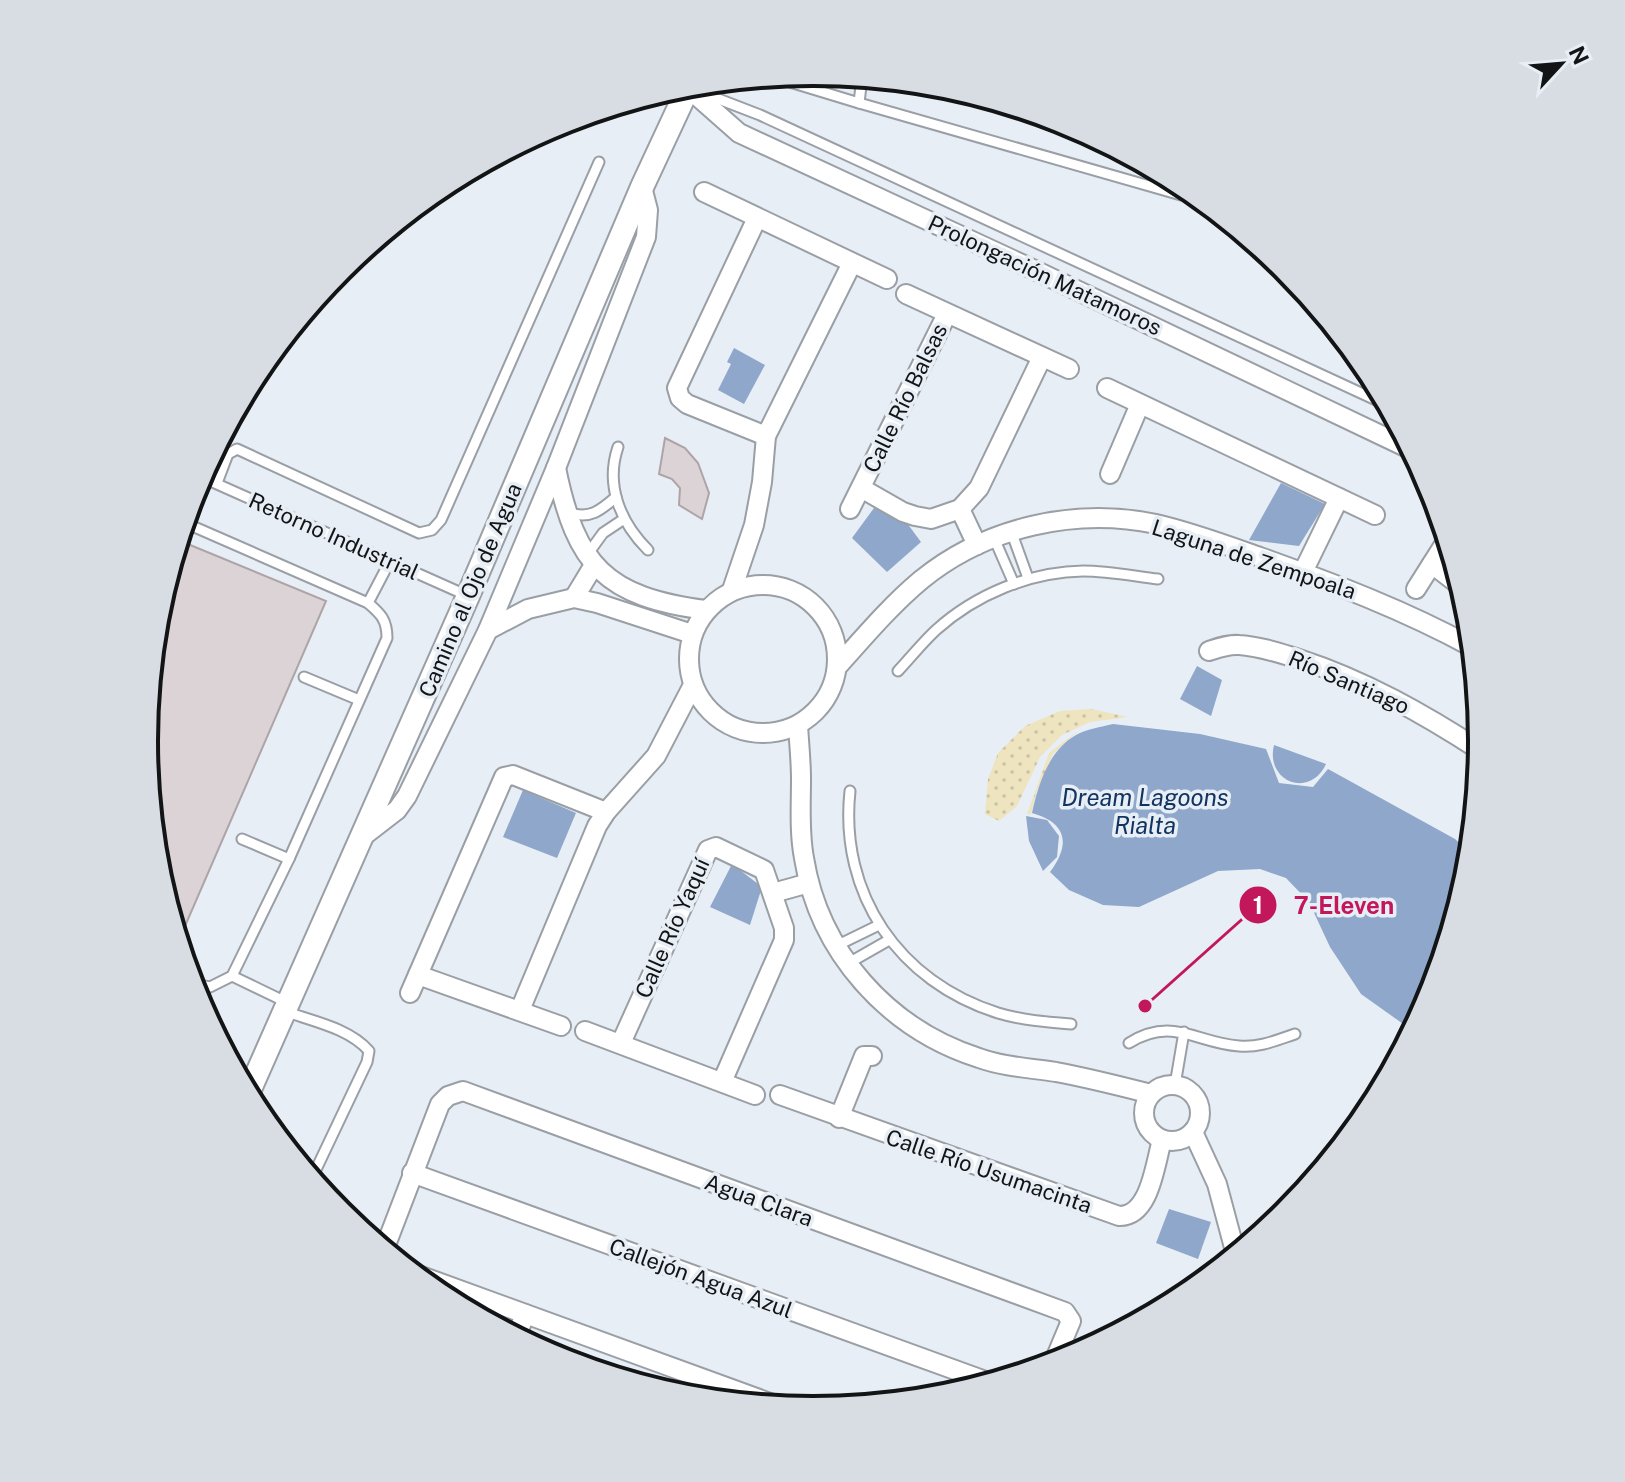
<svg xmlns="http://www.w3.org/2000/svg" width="1625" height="1482" font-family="'Public Sans',sans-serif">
<defs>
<pattern id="sand-dots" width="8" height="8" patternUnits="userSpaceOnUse" patternTransform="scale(2)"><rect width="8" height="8" fill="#eee4bf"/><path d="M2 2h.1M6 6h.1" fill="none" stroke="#cbc3a3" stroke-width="1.8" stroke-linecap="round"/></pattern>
<pattern id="park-dots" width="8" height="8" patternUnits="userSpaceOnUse" patternTransform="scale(2)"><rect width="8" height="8" fill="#cadac3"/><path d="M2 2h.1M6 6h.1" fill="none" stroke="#acbaa7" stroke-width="1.8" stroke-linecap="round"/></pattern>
</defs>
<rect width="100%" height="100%" fill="#e8eef5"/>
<g fill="url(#sand-dots)">
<polygon points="1091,709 1128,717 1090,722 1062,735 1040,757 1017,806 999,821 985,814 988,779 998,753 1025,726 1060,711"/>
<polygon points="1079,730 1053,754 1036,793 1031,814 1027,814 1049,753"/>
</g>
<polygon fill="url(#park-dots)" points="437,1294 502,1318 508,1324 508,1333"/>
<g fill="#8ea7ca">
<polygon points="734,348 765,365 744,404 718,390 731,364 727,362"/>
<polygon points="1281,483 1325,504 1299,546 1249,540"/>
<polygon points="874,508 901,515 921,542 887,572 852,538"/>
<polygon points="1197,666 1222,680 1211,716 1180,699"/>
<path d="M1113,724L1200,734L1266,749L1279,783L1313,787L1328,769L1455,839L1470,853L1469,872L1430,997L1413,1031L1361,994L1330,947L1309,902L1286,878L1260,869L1218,871L1139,907L1103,905L1069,890L1050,872C1071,844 1067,823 1032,813C1038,785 1049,750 1076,735C1086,729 1101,727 1113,724Z"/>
<path d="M1274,745L1326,764C1310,799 1265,782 1274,745Z"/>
<polygon points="523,790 576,813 557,858 503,837"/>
<polygon points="1026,816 1047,820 1059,836 1057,857 1043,871 1029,841"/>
<polygon points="732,864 762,887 750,925 710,907"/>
<polygon points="1169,1209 1211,1222 1198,1259 1156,1243"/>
</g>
<g fill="#dcd3d6" stroke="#ada4a8" stroke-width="2">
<polygon points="665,438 685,448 698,463 709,493 702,519 679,505 680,488 672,479 659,474"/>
<polygon points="178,540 326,601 179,940 156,871 144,741 156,610"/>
</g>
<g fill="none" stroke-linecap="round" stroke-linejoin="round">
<g stroke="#9a9fa6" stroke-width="13">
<g id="service">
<polyline points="770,76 859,103 862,77"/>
<polyline points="703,93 760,115 1389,406"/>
<polyline points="859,103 1181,195"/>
<path d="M618,447C605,485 620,522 648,550"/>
<polyline points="199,476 468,596"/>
<polyline points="217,483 228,454 237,449 419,533 432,530 441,520 599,162"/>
<path d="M570,513C590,519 600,511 616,497"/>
<path d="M183,522L368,603C381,614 387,620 387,638L289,859L232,976L210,987L190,983"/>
<polyline points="1011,531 1028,578"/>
<polyline points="994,538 1014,584"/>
<polyline points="587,555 603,533 624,519"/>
<polyline points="368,603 390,561"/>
<path d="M898,671C911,657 923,642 936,630C976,594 1030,572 1083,571C1108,571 1133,576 1158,579"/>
<polyline points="304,677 359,700"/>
<path d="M850,791C839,894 899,982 998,1013C1021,1020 1046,1022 1071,1024"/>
<polyline points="242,839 289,859"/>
<polyline points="836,946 879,925"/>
<polyline points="847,964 889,940"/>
<polyline points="232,976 286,1002"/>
<path d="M284,1011C312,1021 349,1028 369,1051L367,1062L311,1180"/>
<path d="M1129,1043C1173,1016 1196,1043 1239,1046C1259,1048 1277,1040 1295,1034"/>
<polyline points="1175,1085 1184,1032"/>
</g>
</g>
<g stroke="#9a9fa6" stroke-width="22">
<g id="minor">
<polyline points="688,88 739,133 1026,266 1412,450"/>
<polyline points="704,192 887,279"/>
<polyline points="757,218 677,388 680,398 687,404 766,436"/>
<polyline points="906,294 1069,369"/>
<polyline points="1107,388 1375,515"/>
<path d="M556,468C576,566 606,597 706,610"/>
<polyline points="1110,474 1140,404"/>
<polyline points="861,488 903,512 915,516 931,519 960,509 979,488 1042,357"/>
<polyline points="850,509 947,314"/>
<polyline points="960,509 977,545"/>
<polyline points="1432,564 1462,587"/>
<polyline points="1303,572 1339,498"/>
<circle cx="763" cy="659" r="74"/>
<polyline points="1416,589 1447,540"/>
<polyline points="732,590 754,525 762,482 766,436 852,263"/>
<polyline points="574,598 594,565"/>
<polyline points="488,630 528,609 574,598 597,603 692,634"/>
<path d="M1209,651C1218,648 1228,644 1239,645C1259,646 1279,653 1299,659C1364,680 1424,714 1481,751"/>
<path d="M837,667C864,637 890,606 921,580C986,527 1075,507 1156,524C1191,532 1226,545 1260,557C1333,583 1404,610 1472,647"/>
<path d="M798,725C799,743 801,761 801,779C801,805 799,832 804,858C819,952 888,1029 979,1058C1004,1067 1030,1068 1056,1072C1088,1078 1120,1086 1151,1094"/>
<polyline points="362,837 397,810 407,796 488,630 556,468 646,237 648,210 642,187"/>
<polyline points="773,893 809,883"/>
<polyline points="418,975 561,1026"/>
<polyline points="410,993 504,777 513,775 606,812"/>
<polyline points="520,1010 597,826 606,812 656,756 693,685"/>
<polyline points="585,1031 755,1095"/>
<polyline points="621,1043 708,850 716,847 764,870 784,928 784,940 722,1082"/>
<circle cx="1172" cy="1113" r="28"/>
<path d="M780,1095L1119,1216C1150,1217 1155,1164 1162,1140"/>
<polyline points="839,1118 864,1056 872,1056"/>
<polyline points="1193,1132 1217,1184 1236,1255"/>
<polyline points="412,1173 991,1383"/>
<polyline points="384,1250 440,1104 448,1096 463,1091 1065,1312 1071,1321 1053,1364"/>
<polyline points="410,1272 781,1407"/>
<polyline points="516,1338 525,1314"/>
</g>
</g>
<g stroke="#9a9fa6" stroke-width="26">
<polyline id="tertiary" points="247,1096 468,596 642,187 690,84"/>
</g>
<use href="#service" stroke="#fff" stroke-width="9"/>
<use href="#minor" stroke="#fff" stroke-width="18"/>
<use href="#tertiary" stroke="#fff" stroke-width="22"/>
</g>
<g text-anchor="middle" stroke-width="7" stroke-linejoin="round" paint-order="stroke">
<g font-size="22" fill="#121416" stroke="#e8eef5">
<text transform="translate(1045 275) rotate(25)" y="8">Prolongación Matamoros</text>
<text transform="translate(905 398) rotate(-64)" y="8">Calle Río Balsas</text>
<text transform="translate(334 536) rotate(24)" y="8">Retorno Industrial</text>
<text transform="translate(1254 559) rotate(18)" y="8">Laguna de Zempoala</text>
<text transform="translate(470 590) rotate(-67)" y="8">Camino al Ojo de Agua</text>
<text transform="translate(1349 682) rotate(23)" y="8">Río Santiago</text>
<text transform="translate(672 928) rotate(-66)" y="8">Calle Río Yaquí</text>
<text transform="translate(989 1171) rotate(19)" y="8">Calle Río Usumacinta</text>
<text transform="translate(759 1200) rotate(20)" y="8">Agua Clara</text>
<text transform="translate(701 1278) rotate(20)" y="8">Callejón Agua Azul</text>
</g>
<g font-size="24" font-style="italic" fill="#113460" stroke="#e8eef5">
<text x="1145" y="806">Dream Lagoons<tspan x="1145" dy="28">Rialta</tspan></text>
</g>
</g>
<path d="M0 0H1625V1482H0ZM158 741a655 655 0 1 1 1310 0a655 655 0 1 1-1310 0Z" fill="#d7dde3" fill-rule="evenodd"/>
<path fill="none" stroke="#121416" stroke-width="4" d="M158 741a655 655 0 1 1 1310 0a655 655 0 1 1-1310 0Z"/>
<path fill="none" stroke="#c2185b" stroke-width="3" d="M1145 1006L1258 905"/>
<g fill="#c2185b" stroke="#e8eef5" stroke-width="3">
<circle cx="1145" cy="1006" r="8"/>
<circle cx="1258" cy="905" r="20"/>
</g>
<g font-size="24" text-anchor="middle" font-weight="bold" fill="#fff">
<text x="1258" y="914">1</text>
</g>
<g font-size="24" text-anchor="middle" font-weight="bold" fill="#c2185b" stroke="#e8eef5" stroke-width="7" stroke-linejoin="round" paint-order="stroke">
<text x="1344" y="914">7-Eleven</text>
</g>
<g transform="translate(1561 64) rotate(64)" stroke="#e8eef5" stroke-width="6" paint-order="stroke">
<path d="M0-6L14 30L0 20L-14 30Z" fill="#121416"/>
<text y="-12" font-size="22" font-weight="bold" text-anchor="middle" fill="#121416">N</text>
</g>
</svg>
